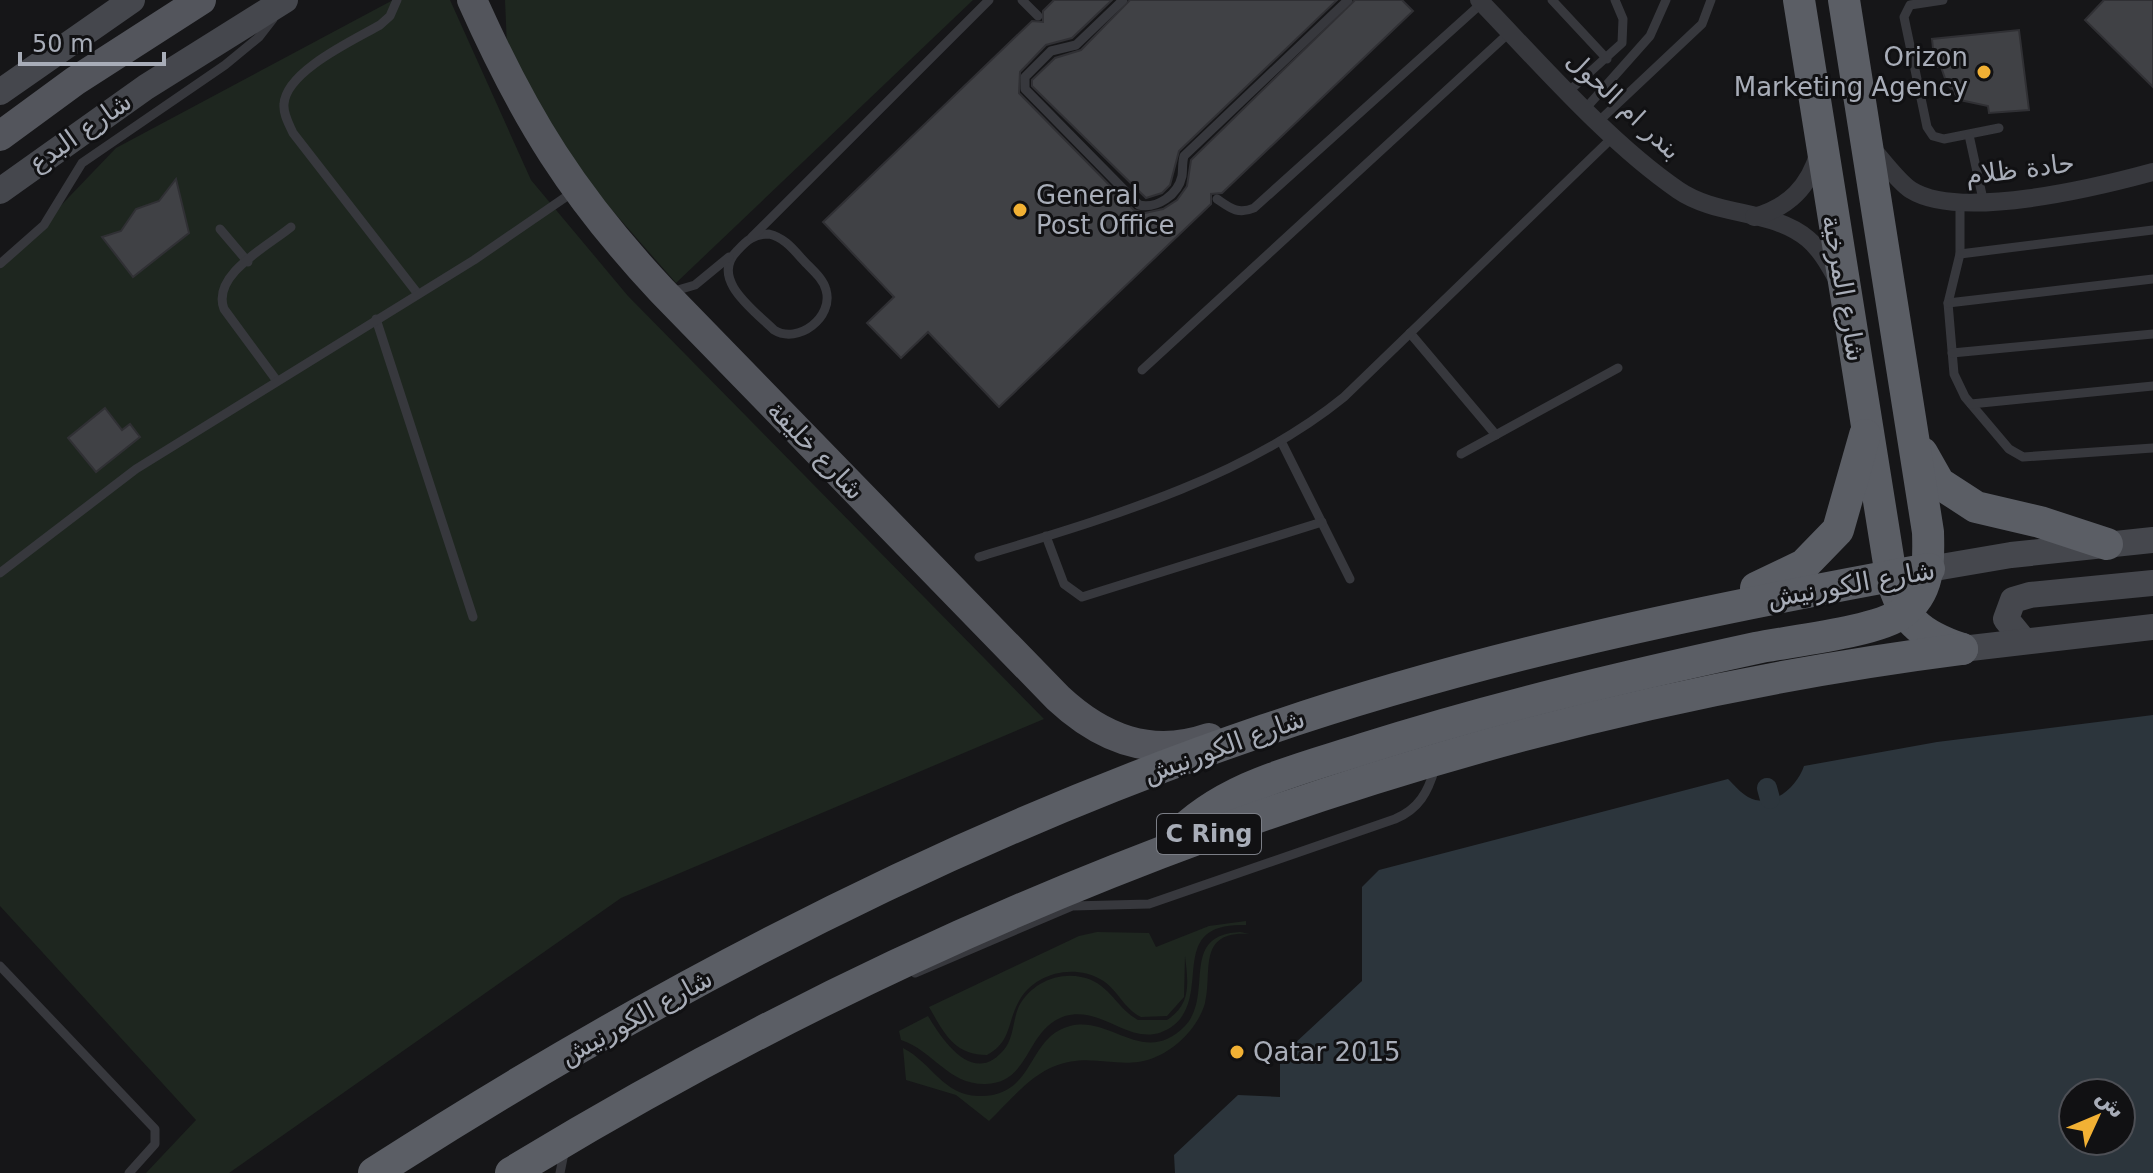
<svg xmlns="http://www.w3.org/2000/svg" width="2153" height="1173" font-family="'DejaVu Sans',Cairo,sans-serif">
<rect width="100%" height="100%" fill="#161618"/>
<g fill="#1e261f">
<polygon points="393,0 450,0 531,180 628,296 1044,719 621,898 229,1173 146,1173 196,1120 0,906 0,269 116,148"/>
<polygon points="505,0 973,0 676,283 597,193 545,119 507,47"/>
<path d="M1246,921V925C1165,922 1213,993 1174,1025C1135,1055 1105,1004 1065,1016C1025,1029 1031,1083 986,1084C948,1085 934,1051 901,1040L899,1031L928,1016C943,1041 975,1089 1006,1047C1014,1035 1013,1019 1019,1006C1031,984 1057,972 1081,977C1109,982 1116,1008 1138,1020H1167C1192,1004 1188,982 1185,956L1184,997L1167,1016L1141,1017C1123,1008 1117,988 1100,979C1072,963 1032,974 1018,1003C1007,1024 1011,1042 987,1055C954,1055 944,1033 929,1007L1079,936L1097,932L1149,933L1156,947L1209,926Z"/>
<path d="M1240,932L1250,934C1196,930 1213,972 1205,1003C1201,1018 1190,1033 1178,1043C1131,1082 1101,1048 1055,1066C1029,1076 1009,1102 989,1121L956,1095L906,1080L903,1048C932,1063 943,1095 978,1096C1036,1098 1026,1037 1070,1026C1111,1015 1144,1068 1185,1026C1215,994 1178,935 1240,932Z"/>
</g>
<path fill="#2c353c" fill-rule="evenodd" d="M2153,715V1173H1175L1174,1155L1238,1095L1280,1097V1057L1362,981V887L1379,870L1728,779C1734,785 1741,793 1748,797C1772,810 1797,787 1804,766L1937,742ZM2073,1093H2121V1141H2073Z"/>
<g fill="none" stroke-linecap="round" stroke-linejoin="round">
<polyline stroke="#2c353c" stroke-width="20" points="1767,788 1770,799"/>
</g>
<g fill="#404145" stroke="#303034" stroke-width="2">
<polygon points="1054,0 1112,0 1072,38 1046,45 1020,72 1019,93 1134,210 1145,213 1163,209 1177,200 1187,186 1191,160 1355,0 1402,0 1413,11 1222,193 1211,194 1211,204 999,407 928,332 901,358 867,323 894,297 823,222 1032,21 1043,22 1043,11"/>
<polygon points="1130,0 1337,0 1179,151 1170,185 1162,193 1146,198 1032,86 1032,80 1055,58 1081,50"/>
<polygon points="2104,0 2153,0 2153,87 2085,20"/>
<polygon points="2019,30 2029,110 1989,113 1988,106 1960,100 1947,84 1941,67 1935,67 1932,39"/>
<polygon points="176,179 189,233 133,277 102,237 121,231 136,209 159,201"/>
<polygon points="105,408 122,430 130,424 140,437 96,472 68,438"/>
</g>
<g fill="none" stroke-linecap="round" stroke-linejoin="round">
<g stroke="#37383d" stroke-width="9">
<path d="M397,0L390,16L380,25C354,40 286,71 284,104C283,114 289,124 293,133L418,294"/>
<polyline points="1022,0 1038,16"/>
<path d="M1123,0L1076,45L1051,51L1025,77V89L1139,205C1157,209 1178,195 1182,176C1183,169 1182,163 1184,156L1348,0"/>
<polyline points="1552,0 1607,59"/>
<polyline points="1943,0 1910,5 1904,17 1927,127 1933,136 1944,139 1999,128"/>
<polyline points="1569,91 1622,43 1623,19 1615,0"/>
<polyline points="1586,108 1650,36 1666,0"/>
<polyline points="1599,121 1702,24 1711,0"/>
<polyline points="1969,135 1984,204"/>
<path d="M1217,199C1230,208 1238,215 1254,208L1482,3"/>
<polyline points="1960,205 1960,254 1948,303 1954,374 1965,397 2009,449 2023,457 2153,448"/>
<polyline points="220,229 248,262"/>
<path d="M769,234C785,238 793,249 803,260C811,269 823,278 826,290C834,317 798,345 774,330C755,311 709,279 737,251C747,240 754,234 769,234Z"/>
<polyline points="752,237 989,0"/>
<polyline points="1960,254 2153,230"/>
<polyline points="0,264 44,225 82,163 225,65 259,37 273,19"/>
<polyline points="671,292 695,285 729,257"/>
<polyline points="1948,303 2153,279"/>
<polyline points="376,319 473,617"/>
<polyline points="1410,333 1496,435"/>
<polyline points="1952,353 2153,334"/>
<polyline points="1142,370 1510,32"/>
<path d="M277,381L224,309C211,275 268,246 291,227"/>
<polyline points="1971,404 2153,386"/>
<polyline points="1282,443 1350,579"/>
<polyline points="1461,454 1618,368"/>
<polyline points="1046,536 1064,584 1082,597 1322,522"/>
<path d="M979,557C1103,519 1242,480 1344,397L1614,136"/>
<polyline points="0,573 136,469 474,260 573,192"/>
<polyline points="0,966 155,1129 155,1144 129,1173"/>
<path d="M915,973L1072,906L1149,904L1395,819C1419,809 1428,792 1435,768"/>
<polyline points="560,1173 564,1153"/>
</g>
<g stroke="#37383d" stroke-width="18">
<path d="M1479,0C1538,61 1608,142 1678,190C1717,217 1773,209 1808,239C1821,250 1829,265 1837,279"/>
<path d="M1869,145C1880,157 1899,183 1911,190C1960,221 2098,187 2153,172"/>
<path d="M1754,217C1789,207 1809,187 1819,152"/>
</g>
<g stroke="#45474d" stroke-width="26">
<polyline points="0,92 132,0"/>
<polyline points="0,191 146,87 285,0"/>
<polyline points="1929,569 2011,555 2153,540"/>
<polyline points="2024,641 2006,619 2013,600 2030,595 2153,583"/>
<polyline points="1962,649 2153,627"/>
</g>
<g stroke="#53555c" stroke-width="30">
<path d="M472,0C525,119 573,196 662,291L1058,698C1102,739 1151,758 1209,738"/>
<polyline points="0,136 75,81 201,0"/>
</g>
<g stroke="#5b5e65" stroke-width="32">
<path d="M1799,0L1891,576C1903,620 1918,634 1962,649"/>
<polyline points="1922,453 1939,483 1976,507 2040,522 2107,544"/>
<polyline points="1756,588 1804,565 1838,530 1865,435"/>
<path d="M1174,839C1222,787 1298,770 1363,749C1492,708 1623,677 1756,648C1790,641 1877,632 1902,613C1930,593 1929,563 1928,532L1844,0"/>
<path d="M374,1173C652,994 951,837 1265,730C1481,656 1705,610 1929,569"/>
<path d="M511,1173C954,903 1446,715 1962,649"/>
</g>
</g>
<g fill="#f2b134" stroke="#111113" stroke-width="3">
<circle cx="1984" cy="72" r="8"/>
<circle cx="1020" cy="210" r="8"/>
<circle cx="1237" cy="1052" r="8"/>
</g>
<g text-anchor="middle" stroke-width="6" stroke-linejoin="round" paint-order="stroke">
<rect fill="#111113" stroke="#7b7e86" stroke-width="2" x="1157" y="814" width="104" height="40" rx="6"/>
<g font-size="24" font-weight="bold" fill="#a8adb8">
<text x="1209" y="842">C Ring</text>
</g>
<g font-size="26" fill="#a8adb8" stroke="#111113" text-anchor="start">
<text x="1968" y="66" text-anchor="end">Orizon<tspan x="1968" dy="30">Marketing Agency</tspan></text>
<text x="1036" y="204">General<tspan x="1036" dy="30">Post Office</tspan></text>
<text x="1253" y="1061">Qatar 2015</text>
</g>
<g font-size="26" fill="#a8adb8" stroke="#111113">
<text transform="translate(1624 105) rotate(43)" y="9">بندر ام الحول</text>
<text transform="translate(80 132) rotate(-35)" y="9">شارع البدع</text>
<text transform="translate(2020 169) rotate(-7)" y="9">حادة ظلام</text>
<text transform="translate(1844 288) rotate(80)" y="9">شارع المرخية</text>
<text transform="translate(816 450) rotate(46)" y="9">شارع خليفة</text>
<text transform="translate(1851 584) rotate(-10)" y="9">شارع الكورنيش</text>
<text transform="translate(1224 746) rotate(-20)" y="9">شارع الكورنيش</text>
<text transform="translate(636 1017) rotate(-29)" y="9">شارع الكورنيش</text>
</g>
</g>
<g transform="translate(2097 1117) rotate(46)"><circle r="38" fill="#111113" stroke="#4d4f55" stroke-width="2"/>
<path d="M0-6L14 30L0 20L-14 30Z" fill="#f2b134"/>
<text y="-12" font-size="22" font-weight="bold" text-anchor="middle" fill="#a8adb8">ش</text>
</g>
<path d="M20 52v12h144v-12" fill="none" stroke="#a8adb8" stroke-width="4"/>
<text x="32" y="52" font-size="24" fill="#a8adb8" stroke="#111113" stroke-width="6" paint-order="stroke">50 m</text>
</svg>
